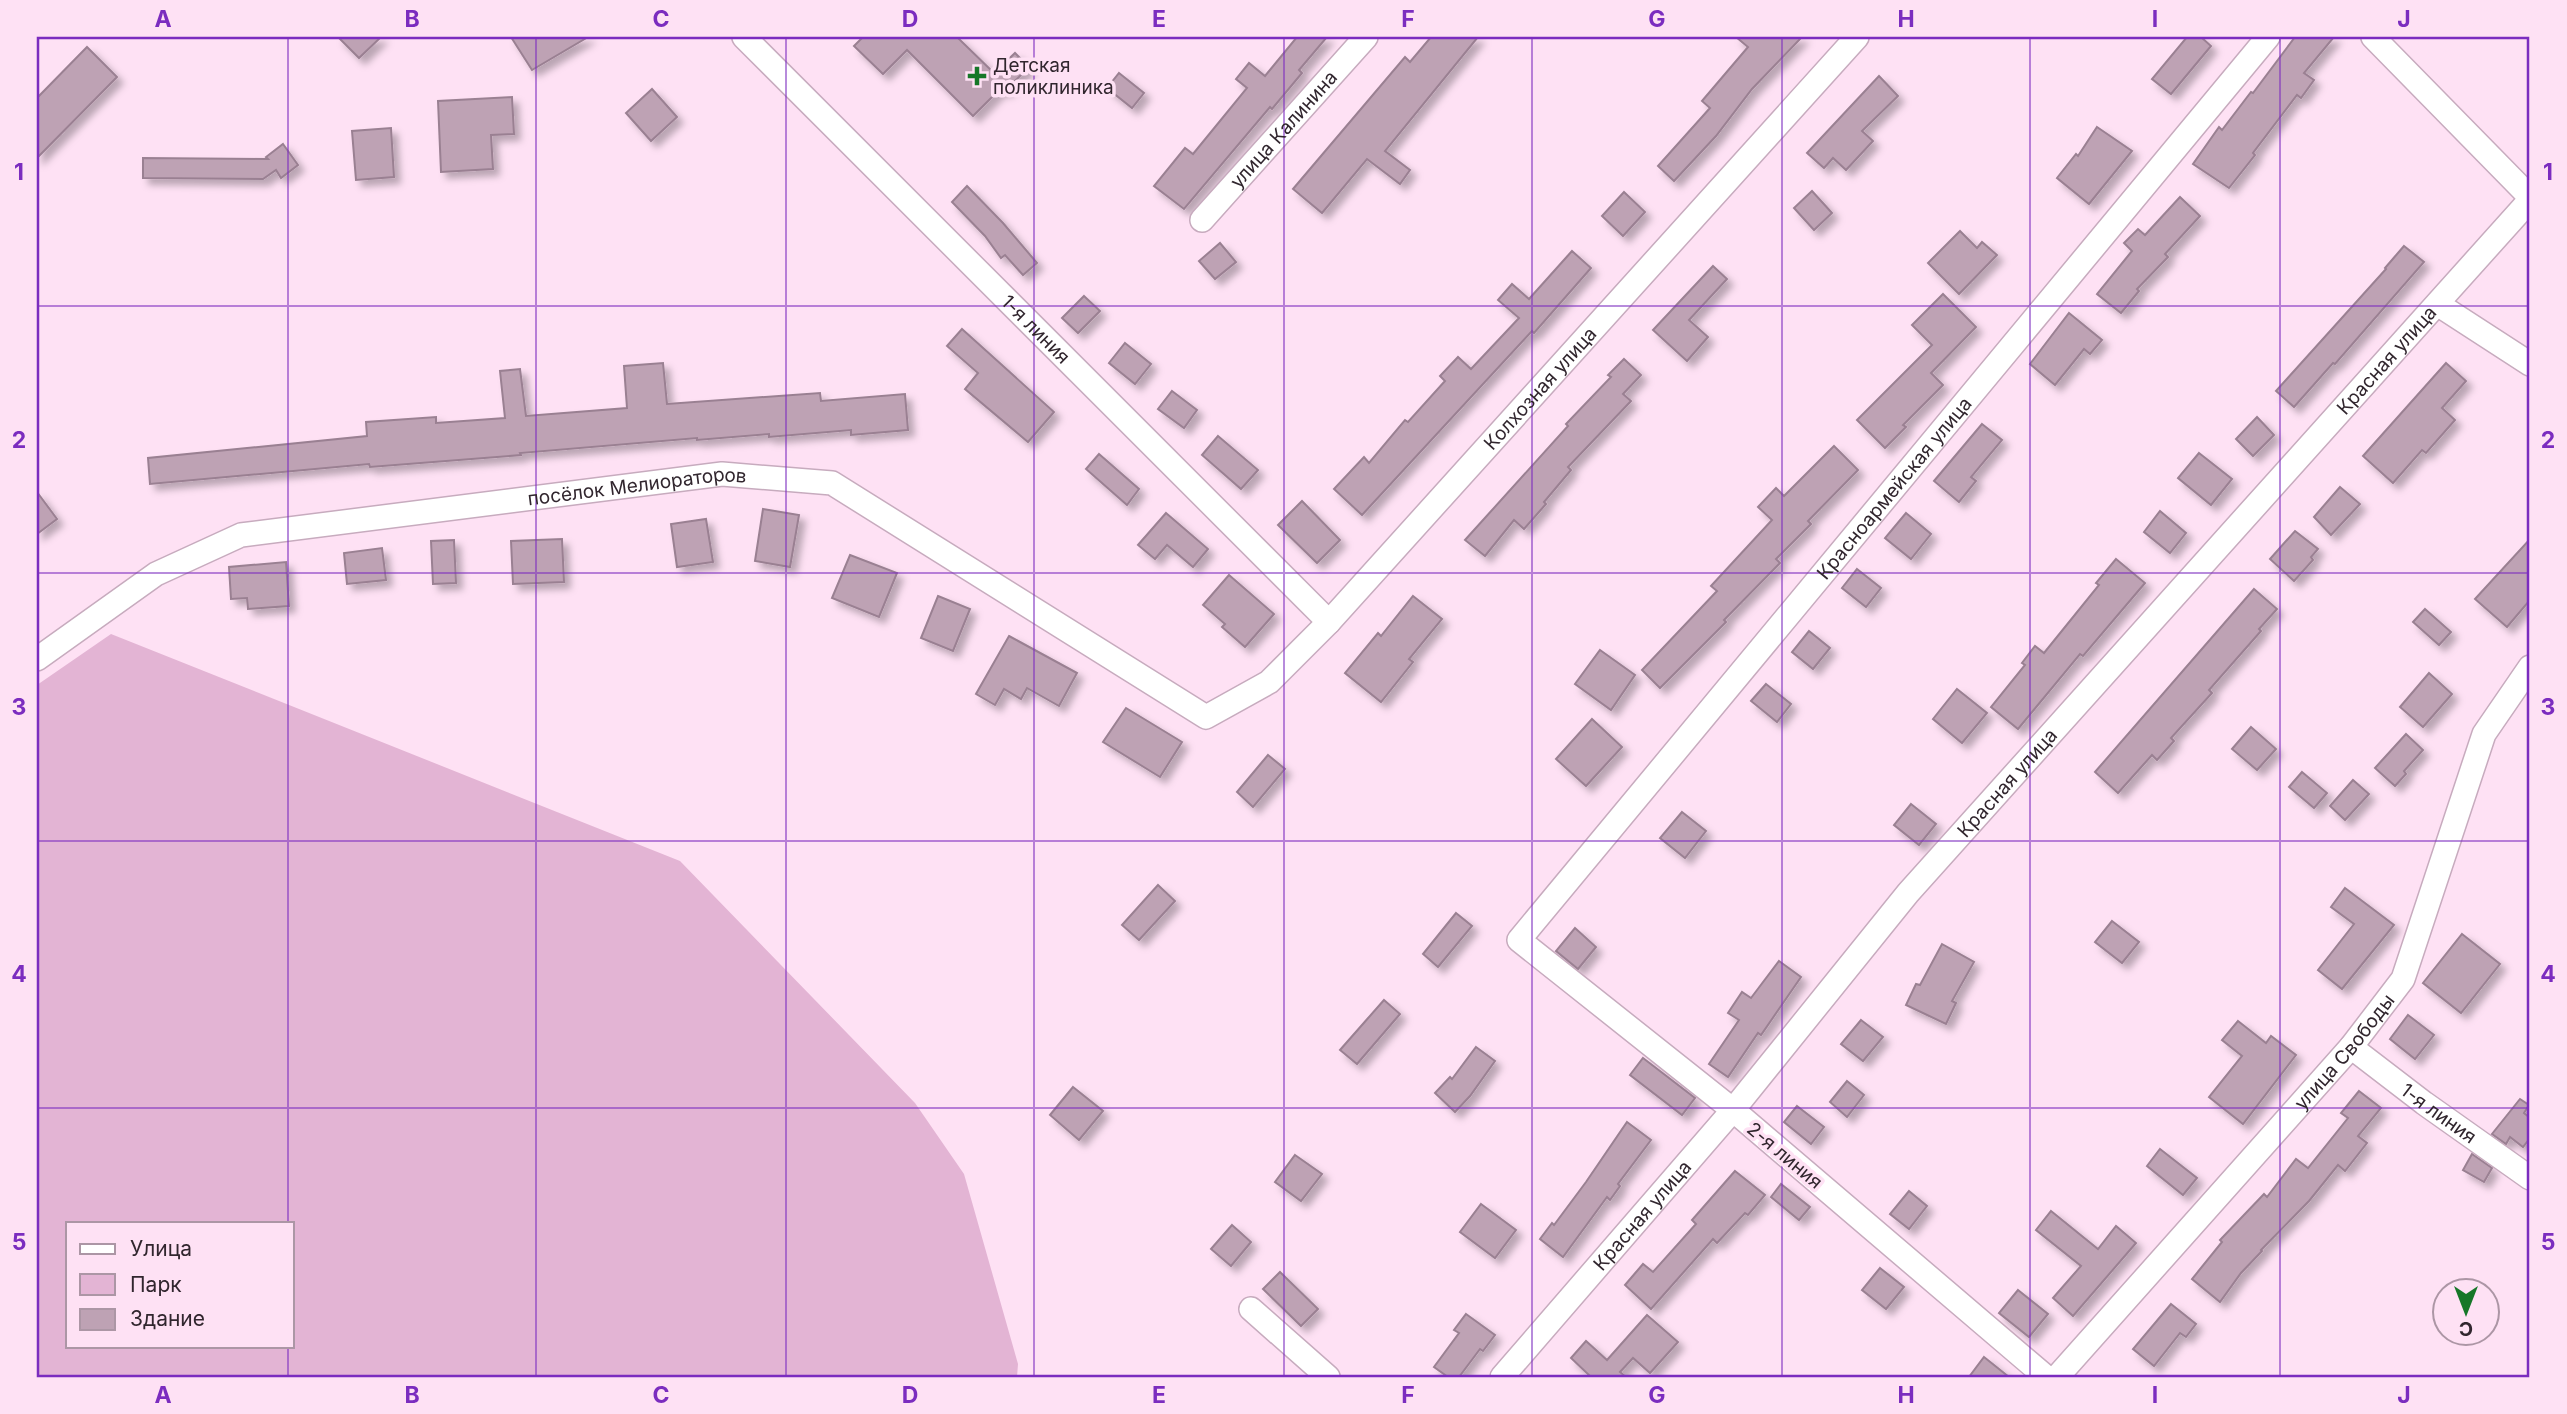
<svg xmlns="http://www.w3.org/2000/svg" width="2567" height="1414" font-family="Inter,sans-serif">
<defs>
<filter id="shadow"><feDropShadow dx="6" dy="6" stdDeviation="3.5" flood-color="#0004"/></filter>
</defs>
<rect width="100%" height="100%" fill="#fee1f4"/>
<path fill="#e3b4d4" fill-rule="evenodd" d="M111,634L680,861L915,1103L964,1174L1018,1364L1017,1377H37V685ZM68,1223H292V1346H68Z"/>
<g fill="#bea2b4" stroke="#9a8092" stroke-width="2" filter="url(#shadow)">
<polygon points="338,37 381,37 359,58"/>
<polygon points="511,37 588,37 532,70"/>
<polygon points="863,37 957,37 994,73 1015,53 1029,67 1005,91 1001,88 973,116 907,50 883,74 854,46"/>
<polygon points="1297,37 1327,37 1299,70 1302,73 1272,109 1270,107 1184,209 1154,186 1185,148 1193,154 1247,88 1236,79 1249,63 1265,76"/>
<polygon points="1431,37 1478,37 1385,151 1410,170 1400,184 1367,159 1322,213 1293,189 1405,57 1410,62"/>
<polygon points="1736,37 1802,37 1752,89 1716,136 1674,181 1658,166 1710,108 1702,101 1748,47"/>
<polygon points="2187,37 2201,37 2211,46 2171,94 2152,79"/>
<polygon points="2295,37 2334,37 2304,73 2314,80 2301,98 2297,95 2253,153 2255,155 2229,188 2193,164 2219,127 2222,130 2251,92 2253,93"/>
<polygon points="87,47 117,77 37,158 37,98"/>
<polygon points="1119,73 1144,93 1132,108 1107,88"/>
<polygon points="1879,76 1898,96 1862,131 1873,141 1846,170 1833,158 1824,168 1807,153"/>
<polygon points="652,89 677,117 651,141 626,113"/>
<polygon points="512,97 514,134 491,135 493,169 441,172 438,101"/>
<polygon points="2097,127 2132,151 2089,204 2057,178 2076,154 2078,156"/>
<polygon points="391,128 394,177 356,180 352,131"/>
<polygon points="283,144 298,165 281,178 276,170 263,179 143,178 143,158 268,159 266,157"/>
<polygon points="967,186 1003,223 1037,263 1023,275 1005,255 1001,258 985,236 952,202"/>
<polygon points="1812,191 1832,213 1814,230 1794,208"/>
<polygon points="1624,192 1645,212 1623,236 1602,216"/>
<polygon points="2180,197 2200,216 2165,254 2168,257 2137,289 2139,291 2121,313 2097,294 2132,251 2124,243 2138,229 2145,235"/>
<polygon points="1960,231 1977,248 1982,242 1997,255 1959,294 1928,263"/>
<polygon points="1220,243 1236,262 1215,279 1199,261"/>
<polygon points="2404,246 2424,262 2335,364 2333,363 2294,407 2276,391 2386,269 2385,268"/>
<polygon points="1572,251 1591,268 1534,333 1532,331 1362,515 1334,489 1364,457 1369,463 1405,420 1408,422 1445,381 1440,376 1458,357 1471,369 1519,318 1498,300 1512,284 1529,299"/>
<polygon points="1713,266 1727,279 1689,320 1708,337 1687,361 1653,330"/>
<polygon points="1943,294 1976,327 1931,373 1943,385 1903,425 1906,427 1885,448 1857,420 1932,345 1912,325"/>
<polygon points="1084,296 1100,311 1078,333 1062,318"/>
<polygon points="2069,313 2102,340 2090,354 2084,349 2055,385 2030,364"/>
<polygon points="962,329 1054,412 1028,442 965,389 978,373 947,346"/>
<polygon points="1125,343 1151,364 1135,384 1109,363"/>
<polygon points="1624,359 1641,375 1623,394 1631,401 1568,467 1571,470 1544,502 1546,504 1524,529 1514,520 1485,556 1465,540 1568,426 1566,424 1611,377 1608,375"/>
<polygon points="663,363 667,404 820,393 821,401 905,394 908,430 851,435 851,430 769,437 769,434 697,440 697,438 520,453 521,455 370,467 369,464 150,484 148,458 367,436 366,422 436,417 436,423 505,418 500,371 520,369 526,416 627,408 624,366"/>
<polygon points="2446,363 2466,381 2442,408 2455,420 2426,453 2422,450 2393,483 2363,456"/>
<polygon points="1172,391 1197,410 1184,428 1158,409"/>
<polygon points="2257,417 2274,435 2253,456 2236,439"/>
<polygon points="1982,424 2002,440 1971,477 1976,481 1959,502 1934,481"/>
<polygon points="1218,436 1258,470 1241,489 1202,455"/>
<polygon points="1834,446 1858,470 1808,521 1811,524 1776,559 1780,563 1724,620 1726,622 1660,688 1642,670 1717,591 1711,586 1772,520 1758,507 1776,488 1784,496"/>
<polygon points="2199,453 2232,479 2211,505 2178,478"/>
<polygon points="1099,454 1139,489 1127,505 1086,469"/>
<polygon points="2340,487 2360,504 2331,535 2314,517"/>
<polygon points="37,492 57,519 37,534"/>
<polygon points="1302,501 1340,540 1317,563 1278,525"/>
<polygon points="763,509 799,515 790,567 755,561"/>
<polygon points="2160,511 2186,533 2170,553 2144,532"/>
<polygon points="1166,513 1208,549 1193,567 1167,545 1155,559 1138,545"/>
<polygon points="1906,513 1931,534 1911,559 1885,538"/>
<polygon points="706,519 713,562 677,567 671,524"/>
<polygon points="2295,531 2318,549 2311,557 2313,560 2294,581 2270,559"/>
<polygon points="562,539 564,582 513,584 511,541"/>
<polygon points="2530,539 2530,600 2507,627 2475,599"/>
<polygon points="454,540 456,583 433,584 431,541"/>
<polygon points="382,548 386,580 347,584 344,553"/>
<polygon points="850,555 897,573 879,617 832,598"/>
<polygon points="2116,559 2145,583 2083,656 2080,654 2018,729 1991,707 2025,665 2022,663 2035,646 2044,653 2099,585 2096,583"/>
<polygon points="286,562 289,606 248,609 247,598 231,599 229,567"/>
<polygon points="1857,569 1881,588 1866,607 1842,588"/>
<polygon points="1229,575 1274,614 1245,647 1222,627 1225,624 1203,605"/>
<polygon points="2254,589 2277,609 2259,629 2261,631 2209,690 2212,693 2171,738 2174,741 2157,760 2152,755 2118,793 2095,772"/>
<polygon points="938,596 970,609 953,651 921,638"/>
<polygon points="1413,596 1442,619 1409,659 1413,662 1381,702 1345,673 1378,633 1381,636"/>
<polygon points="2425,609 2451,632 2439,645 2413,622"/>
<polygon points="1809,631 1830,648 1813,669 1792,652"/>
<polygon points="1009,636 1077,673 1059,706 1027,688 1021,699 1004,689 995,705 976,694"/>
<polygon points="1600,650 1635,675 1611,710 1575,684"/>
<polygon points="2429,673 2452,694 2423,727 2400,707"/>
<polygon points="1766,684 1791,704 1777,722 1751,701"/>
<polygon points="1957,689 1987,713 1962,743 1933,719"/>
<polygon points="1126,708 1182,742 1160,777 1103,742"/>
<polygon points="1592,719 1622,747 1586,786 1556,759"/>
<polygon points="2251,727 2276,749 2257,770 2232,749"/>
<polygon points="2406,734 2423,750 2404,771 2406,774 2395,786 2375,768"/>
<polygon points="1268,755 1285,769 1253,807 1237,792"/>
<polygon points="2302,772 2327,793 2314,808 2289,787"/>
<polygon points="2353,780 2369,794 2345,820 2330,806"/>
<polygon points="1911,804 1936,824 1919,845 1894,825"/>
<polygon points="1682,812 1706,831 1685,858 1660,838"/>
<polygon points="1158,885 1175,901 1139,940 1122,925"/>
<polygon points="2345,888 2394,925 2342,989 2318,970 2354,924 2331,907"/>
<polygon points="1456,913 1472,926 1438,967 1423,954"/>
<polygon points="2112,921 2139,942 2122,963 2095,942"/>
<polygon points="1575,928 1596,947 1578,969 1556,951"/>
<polygon points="2462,934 2500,964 2461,1013 2423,983"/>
<polygon points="1942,944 1974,962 1952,1001 1956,1003 1946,1024 1906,1005 1916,984 1920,985"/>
<polygon points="1779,961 1801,977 1761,1035 1758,1033 1728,1077 1709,1064 1739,1020 1728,1013 1742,992 1751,998"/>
<polygon points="1384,1000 1400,1014 1357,1064 1340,1050"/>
<polygon points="2408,1015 2434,1035 2415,1059 2390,1039"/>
<polygon points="1861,1020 1883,1037 1863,1061 1841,1044"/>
<polygon points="2238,1021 2266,1043 2271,1036 2296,1055 2243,1124 2209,1097 2242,1056 2222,1040"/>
<polygon points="1476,1047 1495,1061 1470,1096 1455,1112 1435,1093 1450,1077 1452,1079"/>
<polygon points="1643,1058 1695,1098 1682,1115 1630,1075"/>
<polygon points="1847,1081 1864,1095 1847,1117 1830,1102"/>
<polygon points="1073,1087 1103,1111 1079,1140 1050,1115"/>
<polygon points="2359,1091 2381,1108 2358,1136 2367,1143 2345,1171 2338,1165 2309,1201 2261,1250 2262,1251 2241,1273 2220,1302 2192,1279 2222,1242 2220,1240 2264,1194 2267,1197 2296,1159 2308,1168 2348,1118 2341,1113"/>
<polygon points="2520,1099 2529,1105 2524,1113 2530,1118 2530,1138 2523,1147 2510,1137 2506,1144 2492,1134"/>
<polygon points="1797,1106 1824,1127 1811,1144 1784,1122"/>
<polygon points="1627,1122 1651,1140 1618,1184 1620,1186 1610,1200 1607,1197 1563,1257 1540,1239 1552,1223 1554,1225 1586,1182"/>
<polygon points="2160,1149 2197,1178 2183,1195 2147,1166"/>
<polygon points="2472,1154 2492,1168 2484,1182 2463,1170"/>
<polygon points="1295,1155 1322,1174 1301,1201 1275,1182"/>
<polygon points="1735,1171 1765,1195 1748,1215 1745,1213 1717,1243 1713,1239 1651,1309 1625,1285 1643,1264 1653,1272 1696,1224 1692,1220"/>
<polygon points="1781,1184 1810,1207 1799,1220 1771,1197"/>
<polygon points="1909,1191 1927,1206 1909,1229 1890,1214"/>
<polygon points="1481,1204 1516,1230 1495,1258 1460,1232"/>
<polygon points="2051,1211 2098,1249 2116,1226 2136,1243 2073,1316 2053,1298 2081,1266 2036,1230"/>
<polygon points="1232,1225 1251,1242 1231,1266 1211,1249"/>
<polygon points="1880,1268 1904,1287 1886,1309 1862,1290"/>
<polygon points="1280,1272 1318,1309 1301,1326 1263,1289"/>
<polygon points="2018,1290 2048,1314 2029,1337 1999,1313"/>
<polygon points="2171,1304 2196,1324 2186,1337 2180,1333 2154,1366 2133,1349"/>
<polygon points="1466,1314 1495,1335 1483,1351 1480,1349 1459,1377 1448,1377 1434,1367 1459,1333 1454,1330"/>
<polygon points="1647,1315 1678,1342 1650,1373 1633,1358 1620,1372 1626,1377 1591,1377 1571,1358 1586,1341 1607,1360"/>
<polygon points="1984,1357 2009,1377 1969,1377"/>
</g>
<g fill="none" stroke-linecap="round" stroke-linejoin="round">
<g stroke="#c7abbe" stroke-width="26">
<g id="minor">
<path id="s1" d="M744,37L1329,622"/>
<polyline points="2373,37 2530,197"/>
<path id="s2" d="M1202,220L1366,37"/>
<polyline points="2439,305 2530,364"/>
<path id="s3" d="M37,659L156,574L241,535L722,474L832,483L1206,717L1269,682L1329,622L1857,37"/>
<path id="s4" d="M2351,1047L2424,1103L2530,1178"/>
<polyline points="1251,1309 1328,1377"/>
<path id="s5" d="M1502,1377L1733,1110L1908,893L2530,200"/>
<path id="s6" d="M2046,1377L1733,1110L1519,940L2268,37"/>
<path id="s7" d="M2057,1377L2351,1047L2403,979L2484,734L2530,667"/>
</g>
</g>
<use href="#minor" stroke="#fff" stroke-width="23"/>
</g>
<path fill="none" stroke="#7b2cbf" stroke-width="2" stroke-opacity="0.55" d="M288,37V1223M536,37V1377M786,37V1377M1034,37V1377M1284,37V1377M1532,37V1377M1782,37V1377M2030,37V1377M2280,37V1377M37,306H2530M37,573H2530M37,841H2530M37,1108H2530M288,1346V1377"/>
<path fill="#167728" stroke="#fee1f4" stroke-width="2.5" d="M973.5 65.5h7v7h7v7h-7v7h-7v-7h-7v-7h7z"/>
<g text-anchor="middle" stroke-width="7" stroke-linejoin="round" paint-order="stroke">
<g font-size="19" fill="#31262e" stroke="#fee1f4" text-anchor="start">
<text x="993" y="72">Детская<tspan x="993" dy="22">поликлиника</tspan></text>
</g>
<g font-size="19" fill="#31262e" stroke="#fee1f4">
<text dy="7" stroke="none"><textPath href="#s2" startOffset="122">улица Калинина</textPath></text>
<text dy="7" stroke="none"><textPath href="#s1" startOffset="413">1-я линия</textPath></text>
<text dy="7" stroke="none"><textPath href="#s5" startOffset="1348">Красная улица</textPath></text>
<text dy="7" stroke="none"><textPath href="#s3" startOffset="1748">Колхозная улица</textPath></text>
<text dy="7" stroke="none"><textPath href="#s3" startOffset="639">посёлок Мелиораторов</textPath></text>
<text dy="7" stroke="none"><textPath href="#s6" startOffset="1272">Красноармейская улица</textPath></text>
<text dy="7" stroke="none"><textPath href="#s5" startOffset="780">Красная улица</textPath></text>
<text dy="7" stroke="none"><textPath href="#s7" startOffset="434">улица Свободы</textPath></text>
<text dy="7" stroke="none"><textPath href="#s4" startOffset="110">1-я линия</textPath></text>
<text transform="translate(1785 1155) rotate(40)" y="7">2-я линия</text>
<text dy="7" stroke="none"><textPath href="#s5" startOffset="214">Красная улица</textPath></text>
</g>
</g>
<rect width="2567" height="1414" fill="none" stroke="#fee1f4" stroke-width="77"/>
<rect x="66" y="1222" width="228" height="126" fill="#fee1f4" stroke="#ac96a5" stroke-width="2"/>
<rect x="80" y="1244" width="35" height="10" fill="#ffffff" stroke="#ac96a5" stroke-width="2"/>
<text x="130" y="1256" font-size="21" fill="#31262e">Улица</text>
<rect x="80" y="1274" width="35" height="21" fill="#e3b4d4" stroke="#ac96a5" stroke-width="2"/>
<text x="130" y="1292" font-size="21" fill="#31262e">Парк</text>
<rect x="80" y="1309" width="35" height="21" fill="#bea2b4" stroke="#ac96a5" stroke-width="2"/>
<text x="130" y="1326" font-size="21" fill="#31262e">Здание</text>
<g transform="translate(2466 1312) rotate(180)"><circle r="33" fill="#fee1f4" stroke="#ac96a5" stroke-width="2"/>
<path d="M0-5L12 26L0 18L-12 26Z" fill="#167728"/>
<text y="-10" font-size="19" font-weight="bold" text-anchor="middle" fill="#31262e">С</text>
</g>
<rect x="38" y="38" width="2490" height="1338" fill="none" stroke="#7b2cbf" stroke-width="2.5"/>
<g font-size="23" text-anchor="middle" font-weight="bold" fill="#7b2cbf">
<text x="163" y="27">A</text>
<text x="412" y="27">B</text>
<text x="661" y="27">C</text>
<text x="910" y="27">D</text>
<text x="1159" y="27">E</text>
<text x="1408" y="27">F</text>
<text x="1657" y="27">G</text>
<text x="1906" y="27">H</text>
<text x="2155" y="27">I</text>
<text x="2404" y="27">J</text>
<text x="19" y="180">1</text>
<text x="2548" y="180">1</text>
<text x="19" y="448">2</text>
<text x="2548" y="448">2</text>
<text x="19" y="715">3</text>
<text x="2548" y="715">3</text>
<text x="19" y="982">4</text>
<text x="2548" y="982">4</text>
<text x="19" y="1250">5</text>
<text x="2548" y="1250">5</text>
<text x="163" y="1403">A</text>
<text x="412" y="1403">B</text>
<text x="661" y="1403">C</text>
<text x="910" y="1403">D</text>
<text x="1159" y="1403">E</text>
<text x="1408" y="1403">F</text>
<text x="1657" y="1403">G</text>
<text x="1906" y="1403">H</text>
<text x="2155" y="1403">I</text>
<text x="2404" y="1403">J</text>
</g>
</svg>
